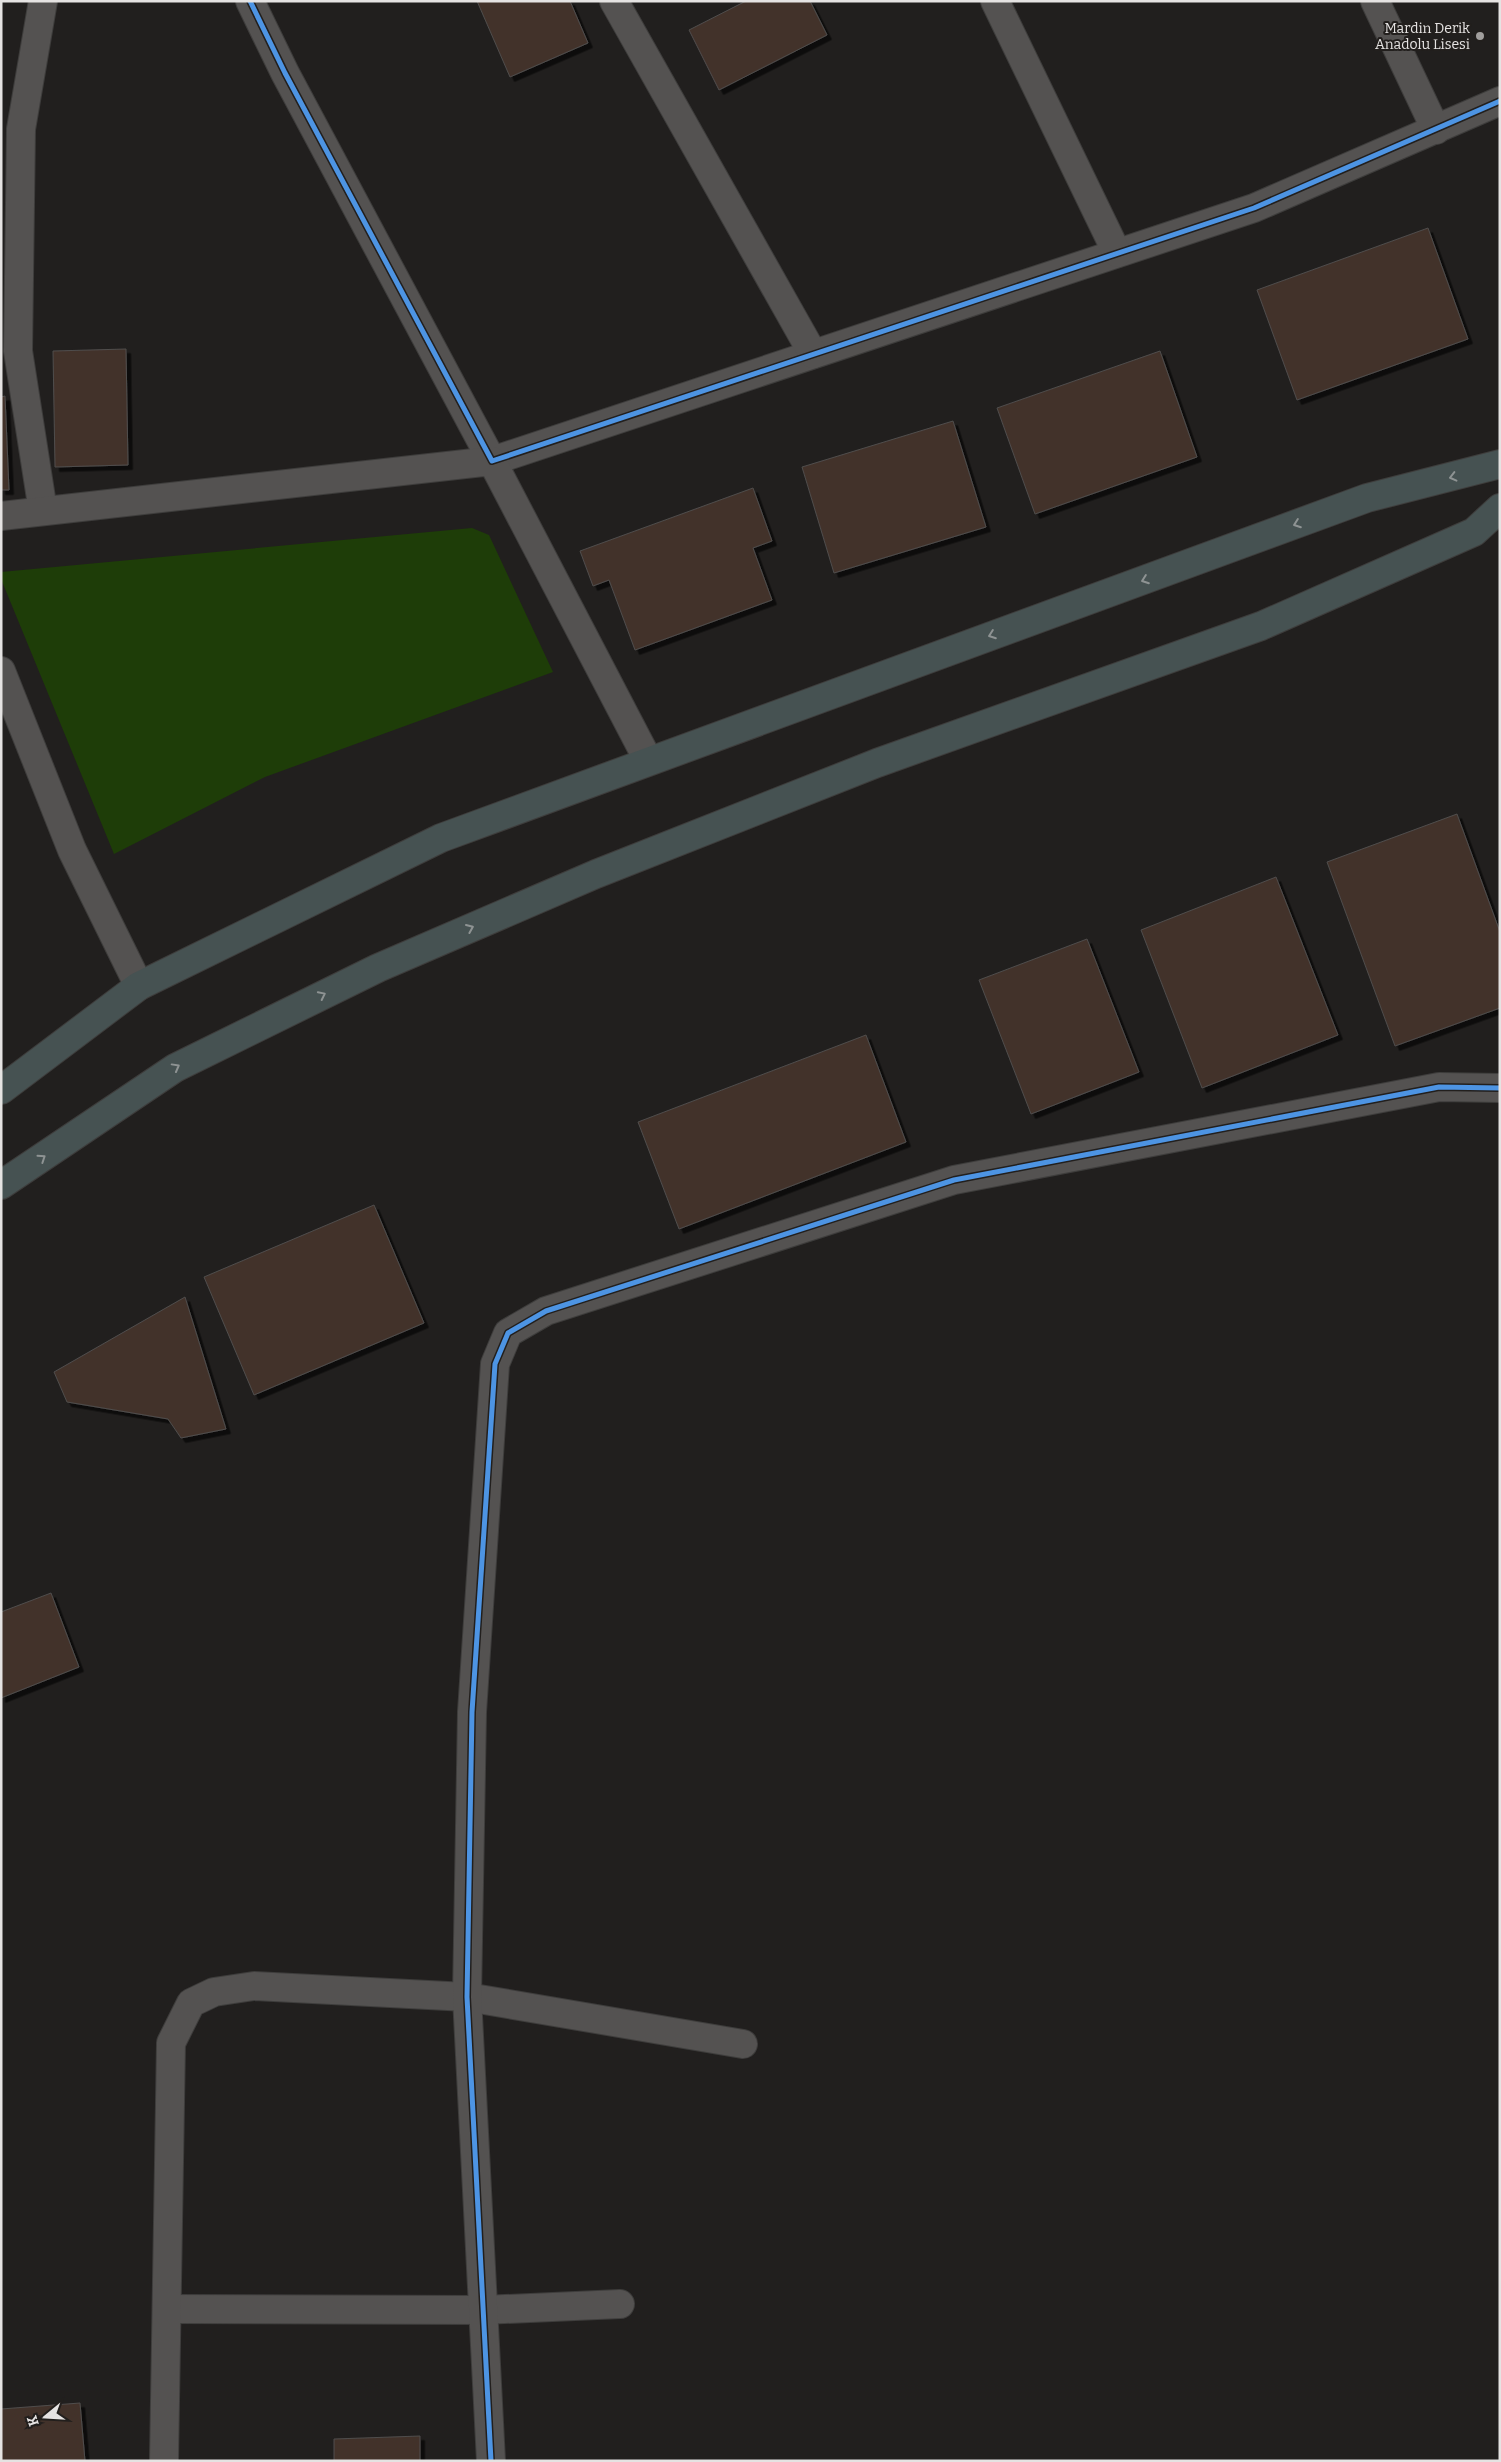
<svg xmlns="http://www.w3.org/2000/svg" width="1501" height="2462" font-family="Bitter,serif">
<defs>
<filter id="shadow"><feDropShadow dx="4.5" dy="4.5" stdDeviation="0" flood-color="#0009"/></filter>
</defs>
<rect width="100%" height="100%" fill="#211f1e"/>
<polygon fill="#1e3d08" points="472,528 489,535 553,672 265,777 114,854 1,579 1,572"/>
<g fill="#43332c" stroke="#4f4d4c" filter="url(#shadow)">
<polygon points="477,1 570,1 588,43 510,77"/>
<polygon points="746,1 810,1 827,35 719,90 689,30"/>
<polygon points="1428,228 1468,339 1297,400 1257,290"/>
<polygon points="126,349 128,465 55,467 53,351"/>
<polygon points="1160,351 1197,457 1035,514 997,408"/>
<polygon points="5,396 9,490 1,490 1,397"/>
<polygon points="953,421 986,527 834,573 802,467"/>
<polygon points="753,488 772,541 753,548 772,600 635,650 609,580 593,586 580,551"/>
<polygon points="1457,814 1500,932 1500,1008 1395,1046 1327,862"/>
<polygon points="1276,877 1338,1035 1202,1088 1141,930"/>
<polygon points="1087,939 1139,1072 1031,1114 979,980"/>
<polygon points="866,1035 906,1142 679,1229 638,1122"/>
<polygon points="374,1205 424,1323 254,1395 204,1277"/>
<polygon points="185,1297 226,1429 181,1438 168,1419 67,1402 54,1372"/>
<polygon points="51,1593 79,1667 1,1698 1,1612"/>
<polygon points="80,2403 85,2461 1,2461 1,2409"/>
<polygon points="420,2436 420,2461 334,2461 334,2439"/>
</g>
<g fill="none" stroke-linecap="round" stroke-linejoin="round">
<g stroke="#3e3d3c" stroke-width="30">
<g id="minor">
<polyline points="43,1 21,129 18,351 43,511"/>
<polyline points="250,1 285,73 492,461 1254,208 1500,101"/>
<polyline points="614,1 813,354"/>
<polyline points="995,1 1117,253"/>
<polyline points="1375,1 1436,130"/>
<polyline points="1,516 492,461 648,760"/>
<polyline points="1,671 72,850 139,986"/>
<polyline points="167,2309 483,2310 620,2304"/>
<polyline points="164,2461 171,2043 191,2003 214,1992 254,1986 467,1997 743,2044"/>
<polyline points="491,2461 467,1997 472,1712 495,1364 508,1333 546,1311 954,1180 1439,1087 1500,1088"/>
</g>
</g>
<g stroke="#3e3d3c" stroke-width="30">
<g id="major">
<polyline points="1,1090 139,986 441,838 1367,498 1500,464"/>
<polyline points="1,1185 175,1068 378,968 596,874 877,763 1261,626 1474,532 1500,508"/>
</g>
</g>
<use href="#minor" stroke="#545251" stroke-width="28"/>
<use href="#major" stroke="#465252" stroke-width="28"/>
<g stroke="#221f1d" stroke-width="8">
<g id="cycleway">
<polyline points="250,1 285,73 492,461 1254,208 1500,101"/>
<polyline points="491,2461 467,1997 472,1712 495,1364 508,1333 546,1311 954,1180 1439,1087 1500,1088"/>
</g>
</g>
<use href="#cycleway" stroke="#4d94e3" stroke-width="5"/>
</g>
<defs><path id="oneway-chevron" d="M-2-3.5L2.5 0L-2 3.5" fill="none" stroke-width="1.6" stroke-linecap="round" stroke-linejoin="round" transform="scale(1.25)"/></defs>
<g stroke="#8e9393">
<use href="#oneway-chevron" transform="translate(1453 477) rotate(166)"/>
<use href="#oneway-chevron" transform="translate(1297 524) rotate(160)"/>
<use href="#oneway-chevron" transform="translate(1145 580) rotate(160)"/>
<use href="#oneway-chevron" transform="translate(992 635) rotate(160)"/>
<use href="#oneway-chevron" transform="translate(470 928) rotate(-23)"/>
<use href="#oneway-chevron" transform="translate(322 995) rotate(-26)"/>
<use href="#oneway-chevron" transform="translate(176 1067) rotate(-29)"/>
<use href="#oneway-chevron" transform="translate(42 1158) rotate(-34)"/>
</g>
<circle fill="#a09e9d" stroke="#221f1d" stroke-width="2" cx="1480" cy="36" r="5"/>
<g text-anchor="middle" stroke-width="4" stroke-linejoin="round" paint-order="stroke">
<g font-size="14" fill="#e5e3e2" stroke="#221f1d" text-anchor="end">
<text x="1470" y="33">Mardin Derik<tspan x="1470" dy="16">Anadolu Lisesi</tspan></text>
</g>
</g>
<rect width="1501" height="2462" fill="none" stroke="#e5e3e2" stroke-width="5"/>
<g transform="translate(45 2417) rotate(252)" stroke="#221f1d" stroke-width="4" paint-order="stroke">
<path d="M0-4L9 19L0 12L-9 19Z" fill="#e5e3e2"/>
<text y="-8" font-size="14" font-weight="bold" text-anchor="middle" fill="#e5e3e2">K</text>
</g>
</svg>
